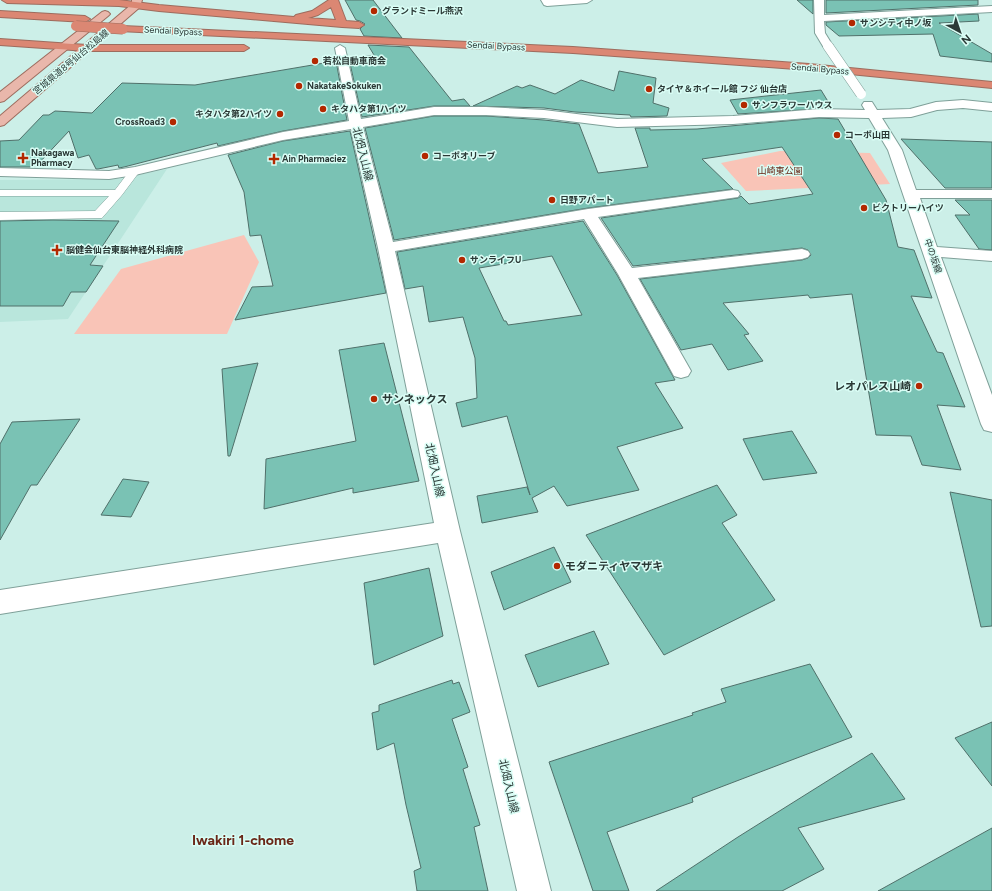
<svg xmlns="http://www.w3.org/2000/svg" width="992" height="891" font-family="Figtree,'Noto Sans JP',sans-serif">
<rect width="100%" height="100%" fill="#ccefe8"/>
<polygon fill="#b9e6dc" points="167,169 68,319 0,322 0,180 119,179"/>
<g fill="#f9c4b7">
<polygon points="780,151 870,153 890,184 746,191 721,163"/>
<polygon points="244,235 259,262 227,334 74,334 121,269"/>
</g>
<g fill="#7ac2b4" stroke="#50706a" fill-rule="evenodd">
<polygon points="345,0 373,0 402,38 364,36 360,29 365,24 360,21 356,20"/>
<polygon points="797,0 813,0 813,14"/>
<polygon points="826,0 978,0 978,5 826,13"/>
<polygon points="978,14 979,21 939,23 992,54 992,62 940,56 933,34 839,36 826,25 826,22"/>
<polygon points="368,45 409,47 452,101 464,99 470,106 434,106 362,117 349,59 374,55"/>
<polygon points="336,61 347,120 283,131 218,146 217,143 124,167 119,168 118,165 98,169 96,169 89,155 78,158 69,131 39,163 36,163 30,167 0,167 0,141 19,140 43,115 49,115 55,111 92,113 122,83 195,85"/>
<polygon points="619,71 656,78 653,103 669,108 667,116 631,117 630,115 575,112 544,108 473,106 517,86 522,88 530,85 555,94 581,80 614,91"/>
<polygon points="821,90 832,108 738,114 730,100"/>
<polygon points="434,116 486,116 544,120 579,124 598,173 648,167 635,128 650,128 650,130 697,129 819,118 838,119 886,200 898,247 914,250 932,298 911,296 937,352 943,353 965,407 937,405 961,470 922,465 911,436 876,435 852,294 810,298 808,295 723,303 749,334 744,335 763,361 728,370 712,344 681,350 640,279 802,260 808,258 811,255 808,250 802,248 633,266 601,218 738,198 741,196 749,204 813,194 782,147 702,159 733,189 588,208 394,240 365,128"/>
<polygon points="350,131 386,293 235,320 252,287 273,286 261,235 250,236 244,192 228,155 283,141"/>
<polygon points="901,139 992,142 992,188 945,188"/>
<polygon points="955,200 992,200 992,250 979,249 955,215 970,215"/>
<polygon points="53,220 119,221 90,265 103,266 86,292 71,292 63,306 0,306 0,221"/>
<path d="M583,221L617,275L675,380L655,383L683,428L617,447L639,490L567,506L554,486L532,498L538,512L482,523L477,496L527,487L530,495L507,416L462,427L456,403L477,398L475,358L463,317L429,322L423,286L405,289L397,252ZM552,256L582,315L508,325L506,321H504L479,268Z"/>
<polygon points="384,343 419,481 353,493 353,488 264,509 266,459 356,441 339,350"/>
<polygon points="258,363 230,456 228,456 222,369"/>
<polygon points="80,419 37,485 31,485 0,540 0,444 12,422"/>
<polygon points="792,431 817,473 763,480 743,439"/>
<polygon points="123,479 149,482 131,517 101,515"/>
<polygon points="717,485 737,515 722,523 775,600 664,655 586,535"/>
<polygon points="950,492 992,500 992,626 981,627"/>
<polygon points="554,547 571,582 504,610 491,572"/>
<polygon points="429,568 443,636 374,665 364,583"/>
<polygon points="594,631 609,664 538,687 525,655"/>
<polygon points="810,664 852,737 692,798 693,802 607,832 629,891 593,891 549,762 693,715 692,713 726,702 721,689"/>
<polygon points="452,680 453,684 459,682 470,712 452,719 468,767 463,769 480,825 474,827 488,891 417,891 414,871 421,868 406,805 394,743 377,750 372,713 379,711 379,705"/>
<polygon points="992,722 992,786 955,738"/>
<polygon points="872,753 905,799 798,828 824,869 782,891 656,891 738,837"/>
<polygon points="992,828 992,891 878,891"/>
</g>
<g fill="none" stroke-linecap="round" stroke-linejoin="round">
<g stroke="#7fa099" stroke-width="1">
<polygon id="lane" points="135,168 140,171 122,195 102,218 0,220 0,212 95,211 109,196 0,196 0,190 115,190 131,169"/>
</g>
<g stroke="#7fa099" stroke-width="2">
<g id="street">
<polygon points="541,0 592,0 587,3 547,6 544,5"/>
<polygon points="814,0 824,0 824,15 992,6 992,12 824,21 825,33 833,46 828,49 824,48 815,33"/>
<polygon points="340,45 345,48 361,119 434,107 486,107 544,110 617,119 733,116 819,109 865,110 862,105 864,102 872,102 877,110 910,109 936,102 963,100 992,103 992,111 963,108 937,110 911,117 882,118 902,150 916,190 992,190 992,198 920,198 937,247 992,251 992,261 941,257 992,395 992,432 984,430 981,424 888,150 869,118 819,117 733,124 617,127 544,118 486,115 434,115 363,127 393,242 588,209 733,190 738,191 740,194 738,197 598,217 632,268 802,249 808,251 810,254 808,257 802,259 638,278 691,371 688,376 681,378 674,376 618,274 584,219 395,251 460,531 551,891 517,891 438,543 0,614 0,590 434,523 378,248 351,129 283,140 135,175 109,179 0,176 0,168 109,171 135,167 283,132 349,121 335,48"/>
</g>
</g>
<g stroke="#9d6c5e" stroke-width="2">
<g id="primary">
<polygon points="132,0 142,0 140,7 4,125 0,126 0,116 132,4"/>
<polygon points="105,11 108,12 110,14 108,16 4,101 0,102 0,92 102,12"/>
</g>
</g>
<g stroke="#9d6c5e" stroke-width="2">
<g id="highway">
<path d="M2,0H119L159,5L294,17L296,15L312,11L329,0H338L346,21L359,22L364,25L359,28L342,27L159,11L119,6L7,3ZM331,7L336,20L308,18L318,15Z"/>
<polygon points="0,11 85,16 90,19 85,22 0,17"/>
<polygon points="123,26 573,47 809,64 992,82 992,88 809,70 573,53 119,31 118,29 119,27"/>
<polygon points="0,39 87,45 244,45 249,48 244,51 87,51 0,45"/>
</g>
</g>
<use href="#lane" fill="#fff" fill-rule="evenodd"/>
<use href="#street" fill="#fff" fill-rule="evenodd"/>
<use href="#primary" fill="#e9b7ab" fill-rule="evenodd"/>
<use href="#highway" fill="#db8773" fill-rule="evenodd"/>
<g stroke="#7fa099" stroke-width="11" stroke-linecap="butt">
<polyline id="street-bridge" points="828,46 861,94"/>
</g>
<g stroke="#9d6c5e" stroke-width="11" stroke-linecap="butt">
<polyline id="highway-bridge" points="76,26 123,29"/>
</g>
<use href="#street-bridge" stroke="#fff" stroke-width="10"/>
<use href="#highway-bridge" stroke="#db8773" stroke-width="10"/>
</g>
<g fill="#b32800" stroke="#d9fdf5" stroke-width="1.5">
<circle cx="374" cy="11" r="4"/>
<circle cx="852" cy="23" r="4"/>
<circle cx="315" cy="61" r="4"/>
<circle cx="299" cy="86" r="4"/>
<circle cx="649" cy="89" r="4"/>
<circle cx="744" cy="105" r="4"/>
<circle cx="323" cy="109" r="4"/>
<circle cx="280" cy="114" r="4"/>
<circle cx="173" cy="122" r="4"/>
<circle cx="837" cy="135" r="4"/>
<circle cx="425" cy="156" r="4"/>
<path d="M21 152h4v4h4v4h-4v4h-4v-4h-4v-4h4z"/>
<path d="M272 153h4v4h4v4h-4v4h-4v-4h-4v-4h4z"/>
<circle cx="552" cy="200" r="4"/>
<circle cx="864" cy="208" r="4"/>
<path d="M55 244h4v4h4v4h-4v4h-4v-4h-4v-4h4z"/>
<circle cx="462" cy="260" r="4"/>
<circle cx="919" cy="386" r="4"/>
<circle cx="374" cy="399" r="4"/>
<circle cx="557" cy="566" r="4"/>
</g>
<g text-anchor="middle" stroke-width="3" stroke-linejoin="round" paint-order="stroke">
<g font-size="9" font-weight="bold" fill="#2b3936" stroke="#d9fdf5" text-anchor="start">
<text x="382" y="14">グランドミール燕沢</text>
<text x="860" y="26">サンシティ中ノ坂</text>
<text x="323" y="64">若松自動車商会</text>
<text x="307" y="89">NakatakeSokuken</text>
<text x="657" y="92">タイヤ＆ホイール館 フジ 仙台店</text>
<text x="752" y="108">サンフラワーハウス</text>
<text x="331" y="112">キタハタ第1ハイツ</text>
<text x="272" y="117" text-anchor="end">キタハタ第2ハイツ</text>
<text x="165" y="125" text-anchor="end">CrossRoad3</text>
<text x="845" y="138">コーポ山田</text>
<text x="31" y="156">Nakagawa<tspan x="31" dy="10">Pharmacy</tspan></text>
<text x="433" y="159">コーポオリーブ</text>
<text x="282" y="162">Ain Pharmaciez</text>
<text x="560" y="203">日野アパート</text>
<text x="872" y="211">ビクトリーハイツ</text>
<text x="66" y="253">脳健会仙台東脳神経外科病院</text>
<text x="470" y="263">サンライフU</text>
</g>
<g font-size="9" fill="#2b3936" stroke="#d9fdf5">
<text transform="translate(173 31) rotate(3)" y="3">Sendai Bypass</text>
<text transform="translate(496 46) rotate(3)" y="3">Sendai Bypass</text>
<text transform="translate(71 62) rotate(-40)" y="3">宮城県道8号仙台松島線</text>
<text transform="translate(820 69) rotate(5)" y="3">Sendai Bypass</text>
<text transform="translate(933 256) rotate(71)" y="3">中の坂線</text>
</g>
<g font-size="9" fill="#631d0c" stroke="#d9fdf5">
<text x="780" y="174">山崎東公園</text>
</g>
<g font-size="11" fill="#2b3936" stroke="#d9fdf5">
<text transform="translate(363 154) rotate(76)" y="4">北畑入山線</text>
<text transform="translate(435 470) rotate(78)" y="4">北畑入山線</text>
<text transform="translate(509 786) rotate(77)" y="4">北畑入山線</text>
</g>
<g font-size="11" font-weight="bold" fill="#2b3936" stroke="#d9fdf5" text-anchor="start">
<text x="911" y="390" text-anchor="end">レオパレス山崎</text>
<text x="382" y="403">サンネックス</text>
<text x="565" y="570">モダニティヤマザキ</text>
</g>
<g font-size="14" font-weight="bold" fill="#6a2718" stroke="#d9fdf5">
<text x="243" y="845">Iwakiri 1-chome</text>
</g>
</g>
<g transform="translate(960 32) rotate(140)" stroke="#d9fdf5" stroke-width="3" paint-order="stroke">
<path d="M0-3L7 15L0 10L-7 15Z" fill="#2b3936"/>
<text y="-6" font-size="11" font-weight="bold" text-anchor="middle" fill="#2b3936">N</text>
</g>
</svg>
